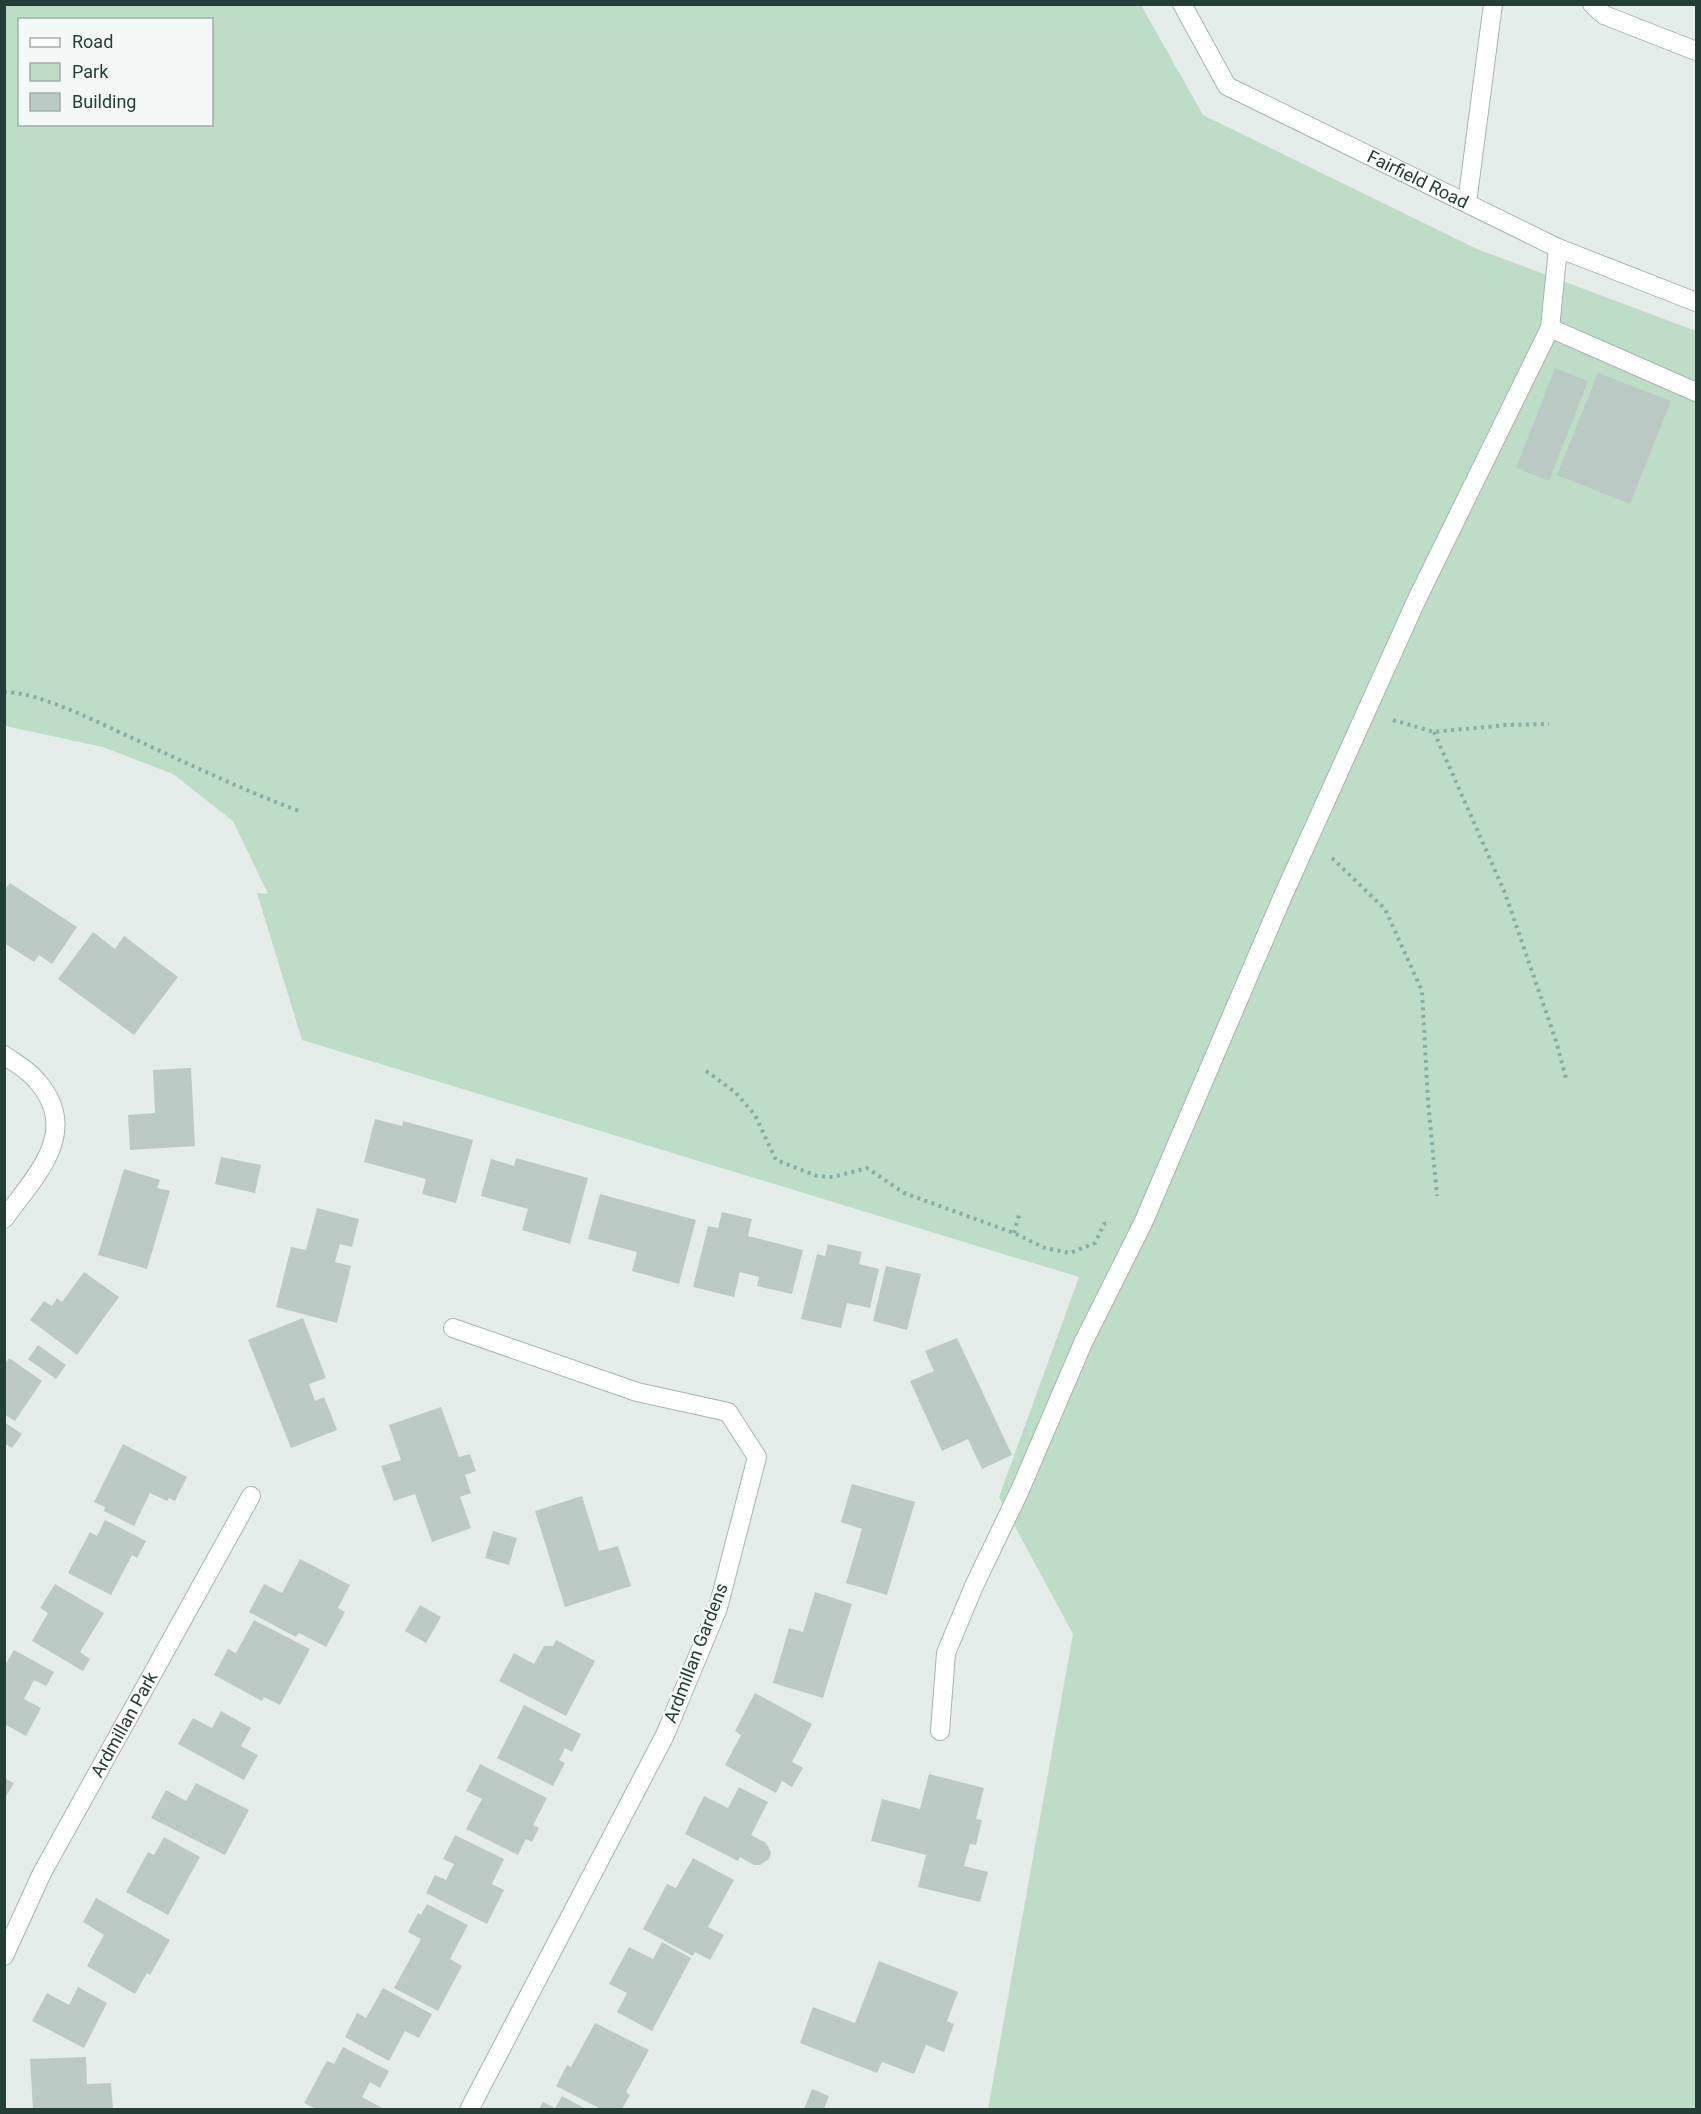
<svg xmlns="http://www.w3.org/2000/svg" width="1701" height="2114" font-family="Roboto,sans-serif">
<rect width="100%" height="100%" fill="#e4ede9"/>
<path fill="#beddc7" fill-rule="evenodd" d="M4,5H1141L1203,115L1477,249L1696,331V2109H988L1073,1634L999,1497L1079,1277L302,1040L257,893L268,894L233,821L173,774L103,747L5,726ZM20,20H212V124H20Z"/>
<g fill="#bccac5">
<polygon points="1555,368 1588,381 1549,481 1516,468"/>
<polygon points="1598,373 1671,401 1630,504 1557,475"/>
<polygon points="10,883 77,927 52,964 39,955 34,962 4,943 4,891"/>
<polygon points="93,932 115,949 124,936 178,977 134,1035 58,979"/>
<polygon points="191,1068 195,1146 130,1150 128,1115 155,1113 153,1070"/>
<polygon points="375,1119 402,1126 403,1121 473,1140 456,1203 422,1194 426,1179 364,1162"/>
<polygon points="221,1157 261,1165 255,1193 215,1184"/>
<polygon points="516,1158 588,1178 570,1244 522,1230 528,1209 481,1196 491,1159 514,1166"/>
<polygon points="124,1169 160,1180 157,1188 170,1191 147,1269 98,1255"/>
<polygon points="600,1194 696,1220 679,1284 632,1271 637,1252 588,1239"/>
<polygon points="317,1208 359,1219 352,1247 340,1244 335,1262 351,1266 337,1323 276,1307 291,1247 306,1250"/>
<polygon points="722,1212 752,1219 748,1236 803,1250 792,1294 757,1286 759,1277 740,1272 734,1297 693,1287 708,1226 718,1228"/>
<polygon points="828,1244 862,1252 859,1264 879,1269 870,1308 847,1303 841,1328 801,1319 817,1254 825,1256"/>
<polygon points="886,1266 921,1274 907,1330 873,1321"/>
<polygon points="84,1272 119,1297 77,1355 30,1320 44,1301 52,1306 57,1298 62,1302"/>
<polygon points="303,1318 326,1378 309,1384 315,1401 324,1397 337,1430 291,1448 248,1340"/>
<polygon points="957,1338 1012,1455 982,1469 968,1439 942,1451 910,1381 934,1371 925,1351"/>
<polygon points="38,1345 66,1365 56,1379 28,1359"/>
<polygon points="9,1358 42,1381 15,1421 4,1414 4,1365"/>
<polygon points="441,1407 459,1457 470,1454 476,1471 465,1475 471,1493 460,1497 471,1528 432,1542 415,1494 394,1501 381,1466 401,1460 389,1425"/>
<polygon points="4,1422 22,1434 12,1448 4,1443"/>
<polygon points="123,1444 187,1477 175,1501 169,1498 167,1501 150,1493 134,1526 104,1511 105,1507 94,1502"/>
<polygon points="852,1484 915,1502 887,1595 846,1583 862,1529 841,1522"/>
<polygon points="582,1496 599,1551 618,1546 631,1586 565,1607 535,1511"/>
<polygon points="105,1520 146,1541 137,1558 132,1555 111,1595 68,1573 90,1532 97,1536"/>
<polygon points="493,1531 517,1538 509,1565 485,1558"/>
<polygon points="300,1559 350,1585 338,1608 345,1612 326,1647 299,1633 296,1637 249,1612 264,1584 282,1593"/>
<polygon points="55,1584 104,1613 80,1652 90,1659 83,1671 32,1641 48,1613 40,1608"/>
<polygon points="815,1592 852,1604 823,1698 773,1683 789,1628 803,1632"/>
<polygon points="420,1605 441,1617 426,1643 405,1631"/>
<polygon points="254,1620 310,1649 280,1705 264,1697 262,1701 214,1675 228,1649 236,1653"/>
<polygon points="556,1640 595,1661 566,1716 499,1681 514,1653 534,1664 544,1646 553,1646"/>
<polygon points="14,1650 54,1672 46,1686 34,1680 24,1699 41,1708 26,1736 4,1724 4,1667"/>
<polygon points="755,1693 812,1724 792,1762 803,1768 792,1787 782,1781 776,1793 725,1765 741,1735 735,1731"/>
<polygon points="524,1705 581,1734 572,1752 565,1748 559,1760 565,1763 553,1786 497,1758"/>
<polygon points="221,1711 251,1728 241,1746 258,1755 244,1780 178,1744 193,1718 212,1728"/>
<polygon points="480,1764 547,1798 533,1825 539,1828 532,1842 526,1839 518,1855 466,1829 482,1799 466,1791"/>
<polygon points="929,1774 984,1788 976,1819 982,1820 976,1845 970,1844 964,1866 988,1872 980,1902 918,1887 926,1855 871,1841 882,1799 920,1809"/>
<polygon points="4,1778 14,1783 4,1800"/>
<polygon points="196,1783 249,1810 225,1855 151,1818 166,1790 186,1801"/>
<polygon points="739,1787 768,1802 751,1835 766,1843 769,1848 771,1853 769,1859 760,1865 754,1865 740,1857 738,1861 685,1834 704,1796 728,1808"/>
<polygon points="455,1835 504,1859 492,1884 504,1890 487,1924 426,1893 435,1875 446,1880 454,1864 443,1859"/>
<polygon points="164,1837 200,1857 168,1915 126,1892 148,1852 154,1855"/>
<polygon points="693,1858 734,1880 708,1927 724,1935 710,1960 695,1952 693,1956 643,1929 667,1884 676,1888"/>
<polygon points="96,1898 170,1940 150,1975 147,1973 135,1994 87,1966 104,1935 83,1922"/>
<polygon points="427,1904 468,1925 450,1959 462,1966 438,2011 394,1988 421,1939 408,1932 418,1913 421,1915"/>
<polygon points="662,1942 691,1958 652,2031 617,2012 627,1993 609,1984 629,1947 653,1959"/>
<polygon points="879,1961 958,1992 947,2021 954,2024 944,2052 926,2045 914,2074 882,2062 877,2073 800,2043 813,2007 855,2023"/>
<polygon points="78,1987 107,2003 84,2048 32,2021 47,1993 69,2005"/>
<polygon points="383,1988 432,2014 419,2038 405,2031 389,2061 345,2037 357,2013 366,2018"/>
<polygon points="595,2023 649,2050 626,2092 630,2095 622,2109 601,2109 556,2086 567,2065 571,2067"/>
<polygon points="343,2047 389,2071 380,2088 370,2082 362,2097 384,2109 316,2109 304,2103 327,2061 334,2064"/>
<polygon points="86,2057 87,2084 111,2083 113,2109 33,2109 30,2059"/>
<polygon points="812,2089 829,2096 824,2109 804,2109"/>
<polygon points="562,2096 586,2109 539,2109 543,2102 555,2108"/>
</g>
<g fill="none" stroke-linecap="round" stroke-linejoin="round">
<g stroke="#a7b5b0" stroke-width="20">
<g id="minor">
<path id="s1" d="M1182,4L1227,86L1558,248L1696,302"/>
<polyline points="1592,4 1604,15 1696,51"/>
<polyline points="1467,203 1493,4"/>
<polyline points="1550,328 1696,392"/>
<path d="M4,1055C15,1063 29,1070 37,1081C82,1132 35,1176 4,1219"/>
<polyline points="453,1328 637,1392 728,1412 757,1457 718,1608 665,1735 469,2110"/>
<polyline points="940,1731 946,1653 974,1586 1020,1490 1083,1343 1143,1223 1282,898 1417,599 1550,328 1558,248"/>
<path id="s2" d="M4,1956L42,1873L251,1496"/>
</g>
</g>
<g stroke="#86afa3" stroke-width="4" stroke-dasharray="3 4.5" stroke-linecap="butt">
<path d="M4,692C39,692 97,722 130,737C186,763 241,789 299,811"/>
<polyline points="1393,720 1434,732 1506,725 1549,724"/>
<polyline points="1434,732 1505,893 1556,1041 1567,1082"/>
<polyline points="1332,858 1385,909 1422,991 1428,1101 1437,1196"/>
<polyline points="706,1071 735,1092 755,1115 776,1160 817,1176 833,1177 867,1168 904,1193 1014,1233 1045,1248 1070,1253 1095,1243 1104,1224 1111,1223"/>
<polyline points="1014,1233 1019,1215"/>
</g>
<use href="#minor" stroke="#fff" stroke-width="18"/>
</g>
<g text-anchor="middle" stroke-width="5" stroke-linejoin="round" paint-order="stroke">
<g font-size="18" fill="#243e37" stroke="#f4f9f7">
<text dy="6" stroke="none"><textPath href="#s1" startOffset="306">Fairfield Road</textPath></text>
<text transform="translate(696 1653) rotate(-69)" y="6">Ardmillan Gardens</text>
<text dy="6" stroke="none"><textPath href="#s2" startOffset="261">Ardmillan Park</textPath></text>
</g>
</g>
<rect width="1701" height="2114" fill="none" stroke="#243e37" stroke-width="12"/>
<rect x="18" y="18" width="195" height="108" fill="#f4f9f7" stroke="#a1aeaa" stroke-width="1.5"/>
<rect x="30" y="38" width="30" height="9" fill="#ffffff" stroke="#a1aeaa" stroke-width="1.5"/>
<text x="72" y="48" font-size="18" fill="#243e37">Road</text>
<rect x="30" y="63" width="30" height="18" fill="#beddc7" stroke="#a1aeaa" stroke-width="1.5"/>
<text x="72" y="78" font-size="18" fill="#243e37">Park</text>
<rect x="30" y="93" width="30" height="18" fill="#bccac5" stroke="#a1aeaa" stroke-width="1.5"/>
<text x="72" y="108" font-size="18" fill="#243e37">Building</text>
</svg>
